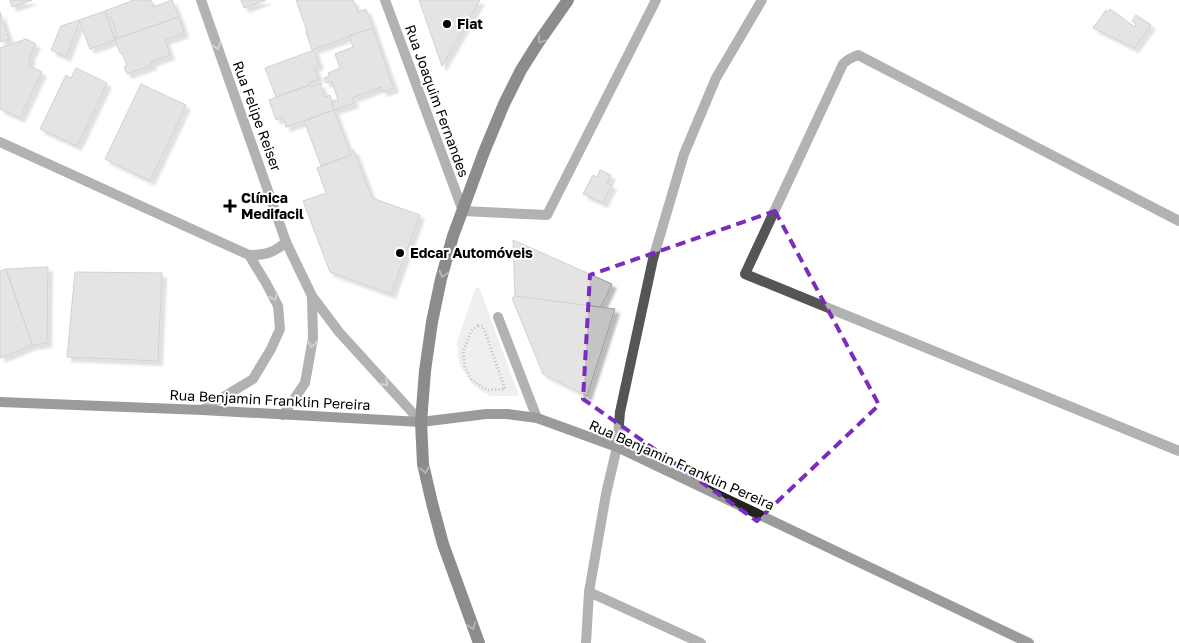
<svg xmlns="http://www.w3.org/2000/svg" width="1179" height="643" font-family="'Golos Text',sans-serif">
<defs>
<filter id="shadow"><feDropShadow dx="4.5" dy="4.5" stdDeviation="1" flood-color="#0004"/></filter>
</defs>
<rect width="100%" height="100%" fill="#fff"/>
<polygon fill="#dcdcdc" points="479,287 519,396 491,396 479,390 471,382 460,366 458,356 457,342 475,289"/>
<g fill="#c4c4c4" stroke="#999" filter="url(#shadow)">
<polygon points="10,0 32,0 12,7"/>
<polygon points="134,0 151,0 154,7 172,0 179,17 115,39 115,37 117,36 111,17 108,18 105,11"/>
<polygon points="241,0 266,0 244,8"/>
<polygon points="296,0 353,0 358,12 366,9 373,28 312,50 306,32 307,31"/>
<polygon points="419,0 480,0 442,66"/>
<polygon points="1110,9 1135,27 1136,24 1132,21 1136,15 1151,25 1134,48 1093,28 1106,10 1108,12"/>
<polygon points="105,11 115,40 90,49 79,20"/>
<polygon points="0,12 9,39 0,42"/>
<polygon points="179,17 184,33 165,40 170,55 151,62 152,65 127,74 124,67 127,66 122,53 120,53 115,39"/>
<polygon points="79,20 80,21 66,57 51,50 61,26"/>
<polygon points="373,28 394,88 383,92 381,87 352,98 354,103 334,110 332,102 338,100 332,81 326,83 324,78 329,76 328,73 340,68 335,54 353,47 349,36"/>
<polygon points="26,39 36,44 29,57 31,58 28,65 42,72 20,118 0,109 0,48"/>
<polygon points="314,50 319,65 314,67 319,79 309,83 310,85 276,97 265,68"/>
<polygon points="76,68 107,83 77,146 40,129 66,75 71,78"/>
<polygon points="320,83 325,97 330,95 334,110 286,127 283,117 276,120 269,100 310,85 311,87"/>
<polygon points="141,84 186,105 150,181 105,159"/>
<polygon points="334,110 351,155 321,166 304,121"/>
<polygon points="354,150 372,198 420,215 391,294 330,272 303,201 326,193 317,168 351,155 350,152"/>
<polygon points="600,170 611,175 607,183 612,185 603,203 583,194 593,175 597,177"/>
<polygon points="513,240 612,284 601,307 515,297"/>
<polygon points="48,267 47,343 32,345 6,269"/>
<polygon points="6,269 32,345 0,358 0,271"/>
<polygon points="75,272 162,273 158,361 67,357"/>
<polygon points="515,296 615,309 587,396 543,374 512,298"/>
</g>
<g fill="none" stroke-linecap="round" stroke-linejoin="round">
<polygon stroke="#777" stroke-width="3" stroke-dasharray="1 2.5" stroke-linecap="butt" points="478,326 483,326 505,389 487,390 472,380 465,368 463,352 471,331"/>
<g stroke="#555" stroke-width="10">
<polyline points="463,211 547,215 656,0"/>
<polyline points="1179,221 858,55 849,59 843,64 745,274 1179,451"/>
<polyline points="498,317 537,418"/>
<polyline points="589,592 701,643"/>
</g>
<g stroke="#555" stroke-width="10">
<polyline points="385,0 463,211"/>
<path d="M0,142L249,255C265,255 274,253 286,242"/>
<polyline points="202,410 253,379 271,349 280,329 278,306 266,283 249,255"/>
<polyline points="586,643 589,592 606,494 617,447 620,412 653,259 684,154 716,78 762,0"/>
</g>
<g stroke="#555" stroke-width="10">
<polyline points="201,0 286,242 312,296 339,332 421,422"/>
<polyline points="283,415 305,383 313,338 312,296"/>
</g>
<polyline stroke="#222" stroke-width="10" points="0,402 202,410 421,422 486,414 507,414 537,418 617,447 1029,643"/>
<polyline stroke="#000" stroke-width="12" points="479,643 443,544 432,503 423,464 421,422 425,371 432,322 441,279 453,236 484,152 504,104 521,70 538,43 568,0"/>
</g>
<defs><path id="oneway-chevron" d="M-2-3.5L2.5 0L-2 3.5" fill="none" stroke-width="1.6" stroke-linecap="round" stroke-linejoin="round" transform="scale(1.25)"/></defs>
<g stroke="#595959">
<use href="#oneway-chevron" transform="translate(541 40) rotate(124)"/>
<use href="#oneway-chevron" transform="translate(443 274) rotate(105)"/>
<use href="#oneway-chevron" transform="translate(425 470) rotate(79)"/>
<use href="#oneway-chevron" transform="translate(472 626) rotate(70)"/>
</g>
<g stroke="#999">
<use href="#oneway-chevron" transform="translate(217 46) rotate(70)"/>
<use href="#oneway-chevron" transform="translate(274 297) rotate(63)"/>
<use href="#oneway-chevron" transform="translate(312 344) rotate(97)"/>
<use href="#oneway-chevron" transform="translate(385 383) rotate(48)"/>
</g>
<path d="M0 0H1179V643H0ZM775,211L879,405L757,521L583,399L590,275Z" fill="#fff" fill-opacity=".55" fill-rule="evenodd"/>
<path fill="none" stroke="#7b2cbf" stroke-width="4" stroke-dasharray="10 6" stroke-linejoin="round" d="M775,211L879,405L757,521L583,399L590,275Z"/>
<g fill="#000" stroke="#fff" stroke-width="2">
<circle cx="447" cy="24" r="5"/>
<path d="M227.5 198.5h5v5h5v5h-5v5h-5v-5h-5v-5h5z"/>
<circle cx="400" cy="253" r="5"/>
</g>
<g text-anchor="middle" stroke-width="4" stroke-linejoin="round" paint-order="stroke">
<g font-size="14" font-weight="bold" fill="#000" stroke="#fff" text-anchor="start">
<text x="457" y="29">Fiat</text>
<text x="241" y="203">Clínica<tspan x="241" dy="16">Medifacil</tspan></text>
<text x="410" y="258">Edcar Automóveis</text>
</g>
<g font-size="14" fill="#000" stroke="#fff">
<text transform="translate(437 101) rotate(70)" y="5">Rua Joaquim Fernandes</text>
<text transform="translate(257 116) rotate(70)" y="5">Rua Felipe Reiser</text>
<text transform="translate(270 400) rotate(3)" y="5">Rua Benjamin Franklin Pereira</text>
<text transform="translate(682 465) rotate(24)" y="5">Rua Benjamin Franklin Pereira</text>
</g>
</g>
</svg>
